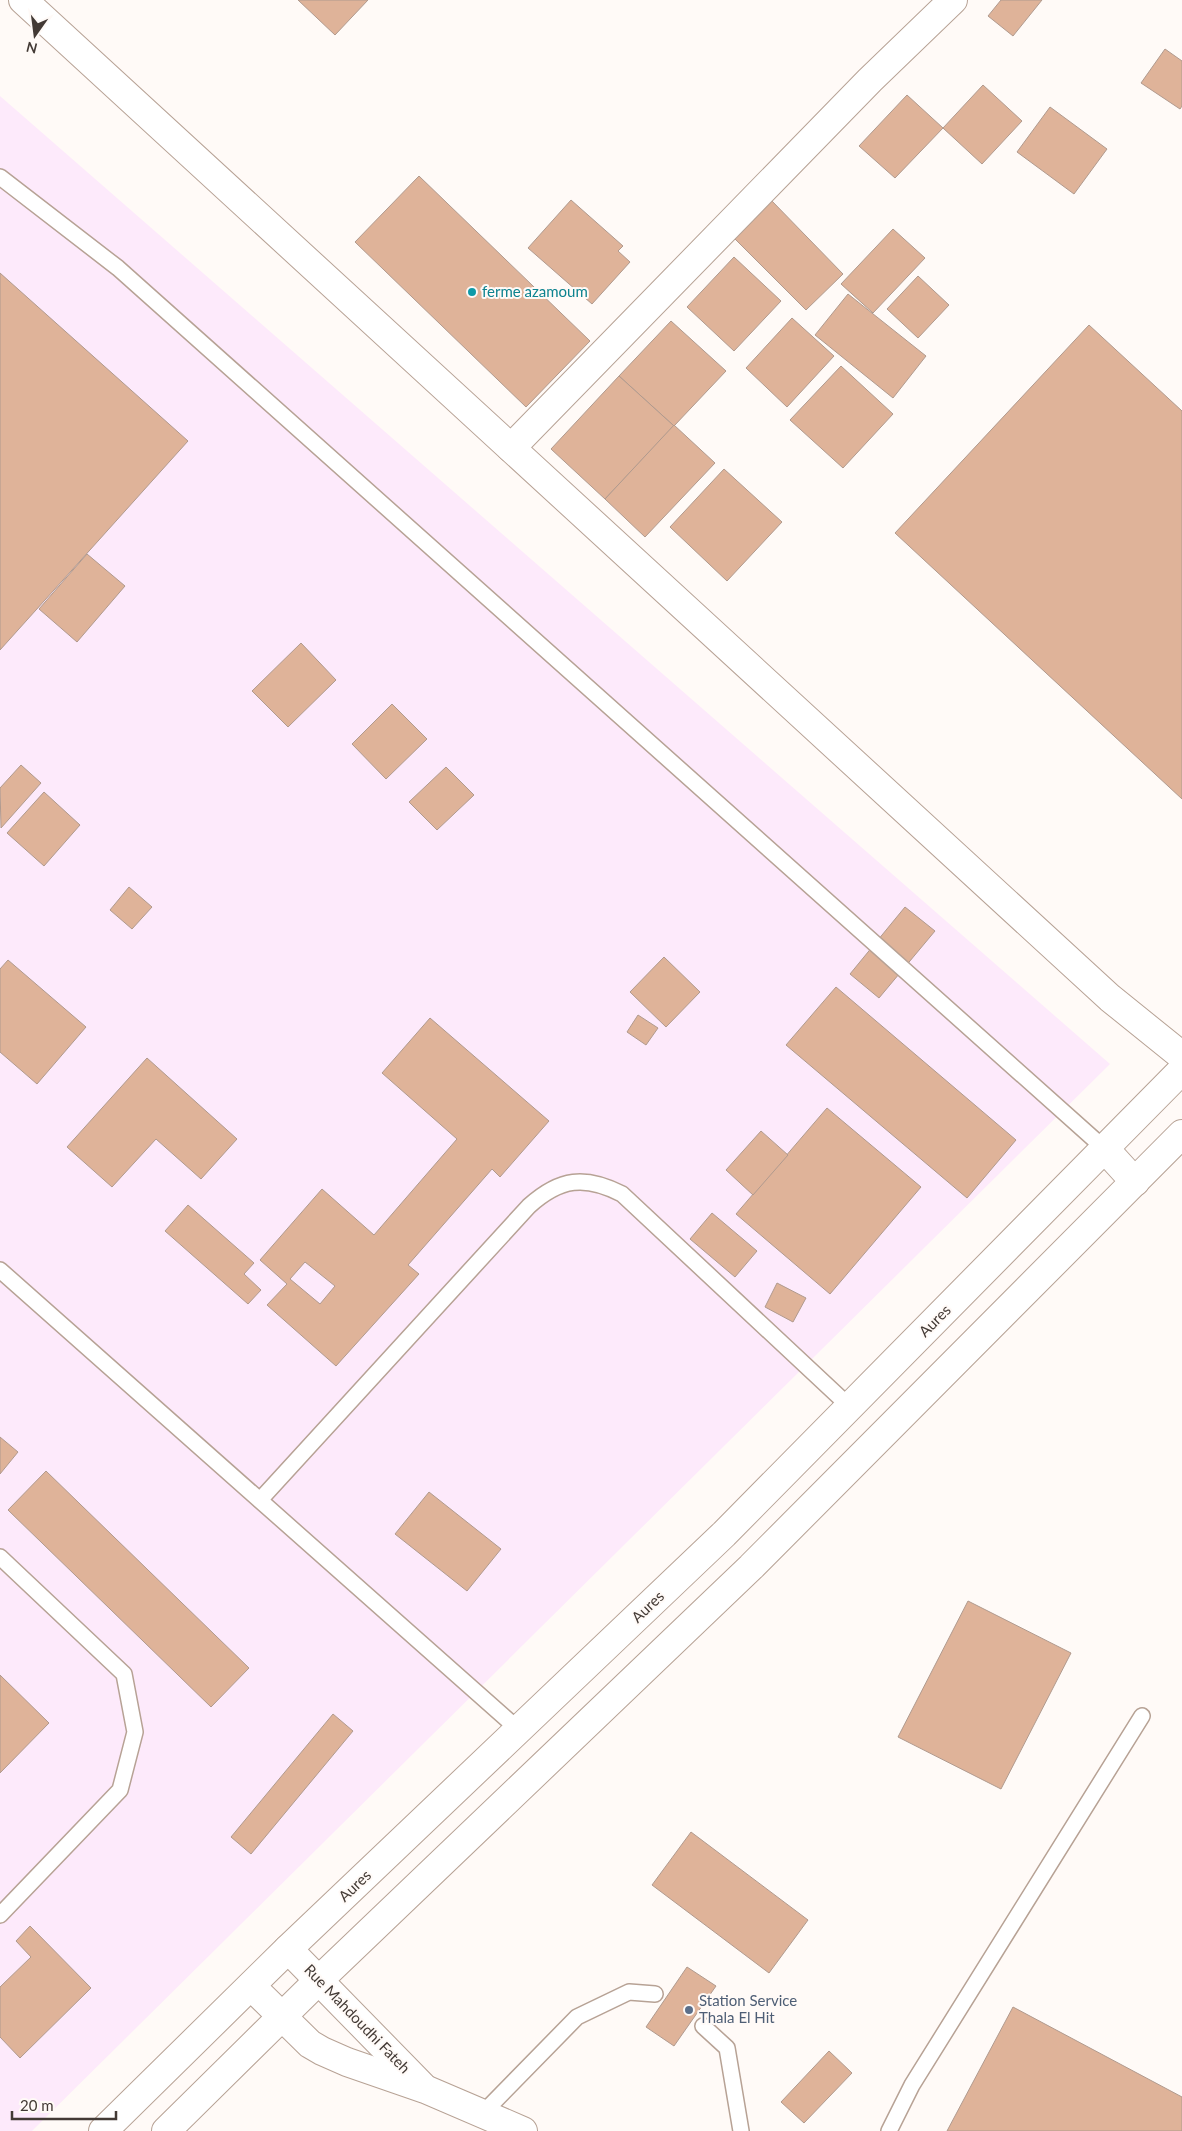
<svg xmlns="http://www.w3.org/2000/svg" width="1182" height="2131" font-family="Lato,sans-serif">
<rect width="100%" height="100%" fill="#fffaf7"/>
<polygon fill="#fdeafb" points="0,96 1110,1064 32,2131 0,2131"/>
<g fill="#dfb399" stroke="#b09a8e" fill-rule="evenodd">
<polygon points="298,0 368,0 335,35"/>
<polygon points="1001,0 1042,0 1013,36 988,16"/>
<polygon points="1165,49 1182,61 1182,106 1180,109 1141,83"/>
<polygon points="983,85 1022,121 982,164 943,128"/>
<polygon points="907,95 943,128 895,178 859,146"/>
<polygon points="1050,107 1107,149 1074,194 1017,152"/>
<polygon points="419,176 590,341 526,407 355,242"/>
<polygon points="571,200 623,246 618,251 630,262 592,304 528,248"/>
<polygon points="771,200 843,274 806,310 733,237"/>
<polygon points="893,229 925,258 873,313 841,284"/>
<polygon points="734,257 781,301 734,351 687,307"/>
<polygon points="0,273 188,441 0,650"/>
<polygon points="918,276 949,305 918,338 887,309"/>
<polygon points="848,294 926,356 893,398 815,335"/>
<polygon points="792,318 834,356 787,407 746,368"/>
<polygon points="671,321 726,371 674,426 619,376"/>
<polygon points="1089,325 1182,411 1182,799 895,533"/>
<polygon points="841,366 893,414 843,468 790,420"/>
<polygon points="619,376 674,426 605,499 551,449"/>
<polygon points="674,425 715,463 645,537 605,499"/>
<polygon points="724,469 782,522 727,581 670,527"/>
<polygon points="87,554 125,586 77,642 39,609"/>
<polygon points="301,643 336,680 288,727 252,691"/>
<polygon points="392,704 427,739 386,779 352,744"/>
<polygon points="21,765 41,783 1,828 0,788"/>
<polygon points="446,767 474,795 437,830 409,802"/>
<polygon points="44,792 80,825 44,866 7,833"/>
<polygon points="129,887 152,907 132,929 110,910"/>
<polygon points="905,907 935,931 879,998 850,974"/>
<polygon points="664,957 700,992 666,1027 630,992"/>
<polygon points="8,960 86,1027 37,1084 0,1052 0,969"/>
<polygon points="836,987 1016,1140 967,1198 786,1045"/>
<polygon points="638,1015 658,1028 646,1045 627,1032"/>
<path d="M430,1018L549,1121L500,1177L492,1169L408,1265L419,1274L336,1366L267,1305L287,1284L260,1260L322,1189L374,1235L457,1139L382,1073ZM305,1262L335,1286L320,1304L290,1279Z"/>
<polygon points="147,1058 237,1139 201,1179 156,1139 112,1187 67,1147"/>
<polygon points="827,1108 921,1187 830,1294 736,1214"/>
<polygon points="761,1131 788,1155 753,1195 726,1170"/>
<polygon points="188,1205 254,1263 244,1274 261,1290 248,1304 165,1231"/>
<polygon points="712,1213 757,1251 735,1277 690,1239"/>
<polygon points="777,1283 806,1298 793,1322 765,1307"/>
<polygon points="0,1437 18,1452 0,1474"/>
<polygon points="46,1471 249,1668 211,1707 8,1510"/>
<polygon points="429,1492 501,1549 467,1591 395,1534"/>
<polygon points="968,1601 1071,1653 1001,1789 898,1737"/>
<polygon points="0,1675 49,1723 0,1773"/>
<polygon points="333,1714 353,1731 251,1854 231,1837"/>
<polygon points="691,1832 808,1920 769,1973 652,1885"/>
<polygon points="30,1926 91,1988 20,2058 0,2037 0,1987 31,1957 16,1941"/>
<polygon points="687,1967 716,1986 674,2046 646,2027"/>
<polygon points="1013,2007 1182,2097 1182,2131 947,2131"/>
<polygon points="829,2051 852,2073 804,2123 781,2102"/>
</g>
<g fill="none" stroke-linecap="round" stroke-linejoin="round">
<g stroke="#b7a295" stroke-width="18">
<g id="service">
<polyline points="0,177 118,268 1105,1149"/>
<polyline points="0,1270 519,1730"/>
<path d="M260,1500L529,1206C560,1178 585,1175 622,1194L850,1407"/>
<polyline points="0,1557 124,1674 135,1732 120,1790 0,1915"/>
<polyline points="703,2026 727,2048 741,2131"/>
<polyline points="482,2114 577,2017 629,1992 655,1994"/>
<polyline points="889,2131 912,2085 1142,1716"/>
</g>
</g>
<g stroke="#b7a295" stroke-width="30">
<g id="minor">
<polyline points="23,0 1110,998 1182,1056"/>
<polyline points="511,448 870,80 953,0"/>
<polyline points="288,1949 422,2086"/>
<polyline points="251,1986 310,2044 322,2051 347,2062 425,2089 523,2131"/>
</g>
</g>
<g stroke="#b7a295" stroke-width="30">
<g id="tertiary">
<polyline points="1105,1149 1135,1182"/>
<polyline points="103,2131 288,1949 724,1534 1182,1070"/>
<polyline points="166,2131 319,1980 751,1567 1182,1134"/>
</g>
</g>
<use href="#service" stroke="#fff" stroke-width="15"/>
<use href="#minor" stroke="#fff" stroke-width="28"/>
<use href="#tertiary" stroke="#fff" stroke-width="28"/>
</g>
<circle fill="#0f9aa8" stroke="#fffaf7" stroke-width="2" cx="472" cy="292" r="5"/>
<circle fill="#5c6f8a" stroke="#fffaf7" stroke-width="2" cx="689" cy="2010" r="5"/>
<g text-anchor="middle" stroke-width="4" stroke-linejoin="round" paint-order="stroke">
<g font-size="15" fill="#0d838f" stroke="#fffaf7" text-anchor="start">
<text x="482" y="297">ferme azamoum</text>
</g>
<g font-size="15" fill="#433a35" stroke="#fffaf7">
<text transform="translate(935 1321) rotate(-45)" y="5">Aures</text>
<text transform="translate(648 1607) rotate(-44)" y="5">Aures</text>
<text transform="translate(355 1886) rotate(-44)" y="5">Aures</text>
<text transform="translate(357 2019) rotate(46)" y="5">Rue Mahdoudhi Fateh</text>
</g>
<g font-size="15" fill="#4e5e75" stroke="#fffaf7" text-anchor="start">
<text x="699" y="2006">Station Service<tspan x="699" dy="17">Thala El Hit</tspan></text>
</g>
</g>
<g transform="translate(35 35) rotate(194)" stroke="#fffaf7" stroke-width="4" paint-order="stroke">
<path d="M0-4L9 19L0 12L-9 19Z" fill="#433a35"/>
<text y="-8" font-size="14" font-weight="bold" text-anchor="middle" fill="#433a35">N</text>
</g>
<path d="M12 2111v8h104v-8" fill="none" stroke="#433a35" stroke-width="2.5"/>
<text x="20" y="2111" font-size="15" fill="#433a35" stroke="#fffaf7" stroke-width="4" paint-order="stroke">20 m</text>
</svg>
